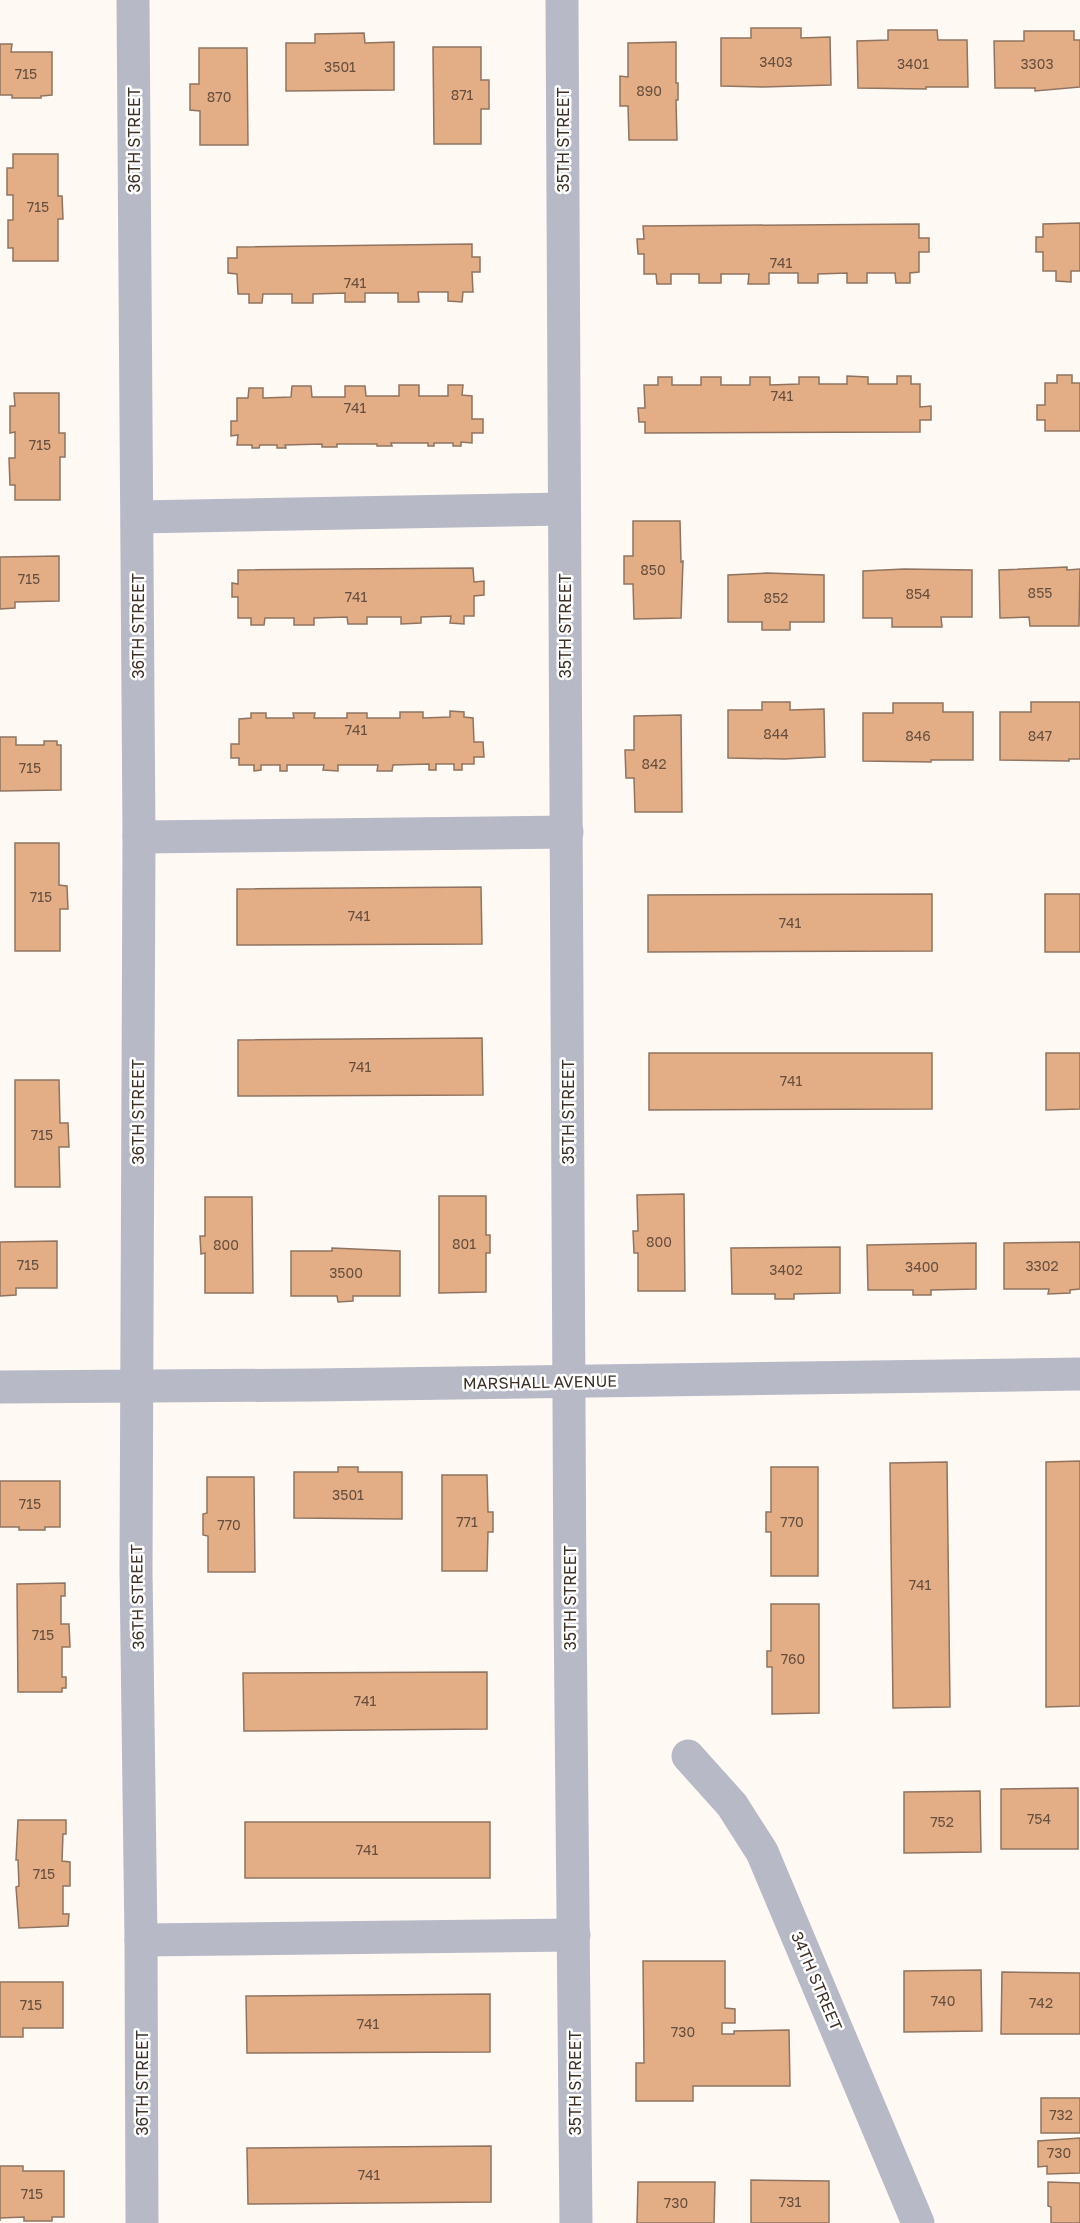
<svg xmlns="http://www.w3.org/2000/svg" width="1080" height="2223" font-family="'Golos Text',sans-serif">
<rect width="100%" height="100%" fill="#fff9f4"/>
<g fill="#e3ad85" stroke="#907460" stroke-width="1.5">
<polygon points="751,28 801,28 801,38 830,37 831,85 763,87 721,86 721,38 751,38"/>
<polygon points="888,30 937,30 938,40 967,40 968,87 926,87 926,89 858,88 857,41 888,40"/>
<polygon points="1024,31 1074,31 1074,40 1080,40 1080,87 1035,91 1035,88 995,88 994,41 1024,41"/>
<polygon points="364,33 365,43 394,42 394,90 286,91 286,43 315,43 315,34"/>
<polygon points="676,42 676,83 678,83 678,100 676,100 677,140 629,140 628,106 620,106 620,76 628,77 628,43"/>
<polygon points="0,44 12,44 11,52 52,52 52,95 41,96 41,98 12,98 12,95 0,95"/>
<polygon points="433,47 481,47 481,80 489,80 489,109 481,109 481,144 434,144"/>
<polygon points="199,48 247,48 248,145 200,145 200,111 190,110 190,84 199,84"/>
<polygon points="13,154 58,154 58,196 62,196 63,219 58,219 58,261 13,261 13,248 8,248 8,220 13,220 13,195 7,195 7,168 13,168"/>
<polygon points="1080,223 1080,271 1071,271 1071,282 1056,281 1056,271 1043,271 1043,252 1036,252 1036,237 1043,237 1043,224"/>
<polygon points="919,224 919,238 929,238 929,252 919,252 919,272 910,273 910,283 896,283 895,273 867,273 867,283 847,283 847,273 818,274 818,283 798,283 798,273 769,273 769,284 748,284 749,274 721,274 721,283 699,283 699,274 671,274 671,284 657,284 656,274 644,274 644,254 638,254 637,239 644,239 643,226"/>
<polygon points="472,244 472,257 480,257 480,272 472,272 473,292 463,292 462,302 448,301 448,292 418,292 419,302 398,302 398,293 365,293 365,302 345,302 345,293 313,294 313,303 292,303 292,294 263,294 262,303 249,303 249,294 238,294 237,274 228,273 228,258 237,258 237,247"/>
<polygon points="1057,375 1072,375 1072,383 1080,383 1080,431 1045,431 1045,420 1037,420 1037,405 1045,405 1045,383 1057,383"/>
<polygon points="847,376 868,377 868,384 897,384 897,376 911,376 911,384 920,384 920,407 931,406 931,420 920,420 920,432 645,433 645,422 639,422 638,408 645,408 644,385 658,385 658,377 672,377 672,385 701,385 701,377 721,377 721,385 750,385 750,377 770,377 770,385 799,384 799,377 819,377 819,384 847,384"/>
<polygon points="399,385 419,385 419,396 448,396 448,385 463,385 462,395 472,396 472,419 483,419 483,433 472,433 472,443 461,442 461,446 453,446 453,443 434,443 434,446 428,446 428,443 391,443 392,446 377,446 377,444 337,444 337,447 322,447 322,444 285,445 286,448 277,448 277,445 260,445 259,448 252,448 252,445 237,445 238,435 231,436 231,421 237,421 237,398 248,398 249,388 263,388 263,398 291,397 292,386 311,386 312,397 345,397 345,386 365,386 366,396 399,396"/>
<polygon points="14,393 59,393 59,433 65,433 65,457 60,457 60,500 15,500 15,485 10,485 9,458 15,458 15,432 10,433 10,406 15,406"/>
<polygon points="633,521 680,521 681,562 683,561 681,618 634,619 633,584 624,584 624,556 633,556"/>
<polygon points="59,556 59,601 15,602 15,608 0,609 0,557"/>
<polygon points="1067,567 1067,570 1080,569 1079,626 1030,626 1029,617 1000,618 999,570"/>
<polygon points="473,568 474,582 484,581 484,595 474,596 474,616 464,616 464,624 450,623 451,616 421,617 421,623 401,624 401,617 367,617 367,624 348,624 347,617 314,618 314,625 294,625 294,618 265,618 264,625 251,625 251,618 238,618 238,597 232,597 232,583 238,584 238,570"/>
<polygon points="904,569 972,570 972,617 941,617 942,627 892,627 892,618 863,618 863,571"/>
<polygon points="767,573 824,575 824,622 790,622 790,630 762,630 762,622 728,622 728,575"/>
<polygon points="762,702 790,702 790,710 824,709 825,757 784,759 728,758 728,710 762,710"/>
<polygon points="1031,702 1080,702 1080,759 1069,759 1069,761 1000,760 1000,712 1031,712"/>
<polygon points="893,703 943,703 943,712 973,712 973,760 931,760 931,762 863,761 863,713 893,713"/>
<polygon points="450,711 464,712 464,717 473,718 474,742 483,742 484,757 474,757 474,764 462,764 462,770 454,770 454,764 436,764 436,770 429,770 429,764 393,765 392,771 377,771 378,765 338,765 338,771 323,770 324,765 287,765 287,771 280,771 280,765 261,765 261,770 254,771 254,765 239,765 239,758 231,758 231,744 239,744 239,719 251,718 251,713 266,713 266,718 294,718 293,713 315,713 314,718 347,718 347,713 367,713 367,718 400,718 400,712 423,712 423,718 450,717"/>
<polygon points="681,715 682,812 635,812 634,778 626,778 625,750 634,750 634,716"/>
<polygon points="0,737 16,737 16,745 44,745 44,741 57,741 57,745 61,745 61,790 0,791"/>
<polygon points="15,843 59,843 59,885 67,886 68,909 60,909 60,951 15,951"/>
<polygon points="481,887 482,944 237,945 237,889"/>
<polygon points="932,894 932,951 648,952 648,895"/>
<rect x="1045" y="894" width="35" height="58"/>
<polygon points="482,1038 483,1095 238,1096 238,1040"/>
<polygon points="649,1053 932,1053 932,1109 649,1110"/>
<polygon points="1046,1053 1080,1053 1080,1109 1046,1110"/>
<polygon points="15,1080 59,1080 60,1123 68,1123 69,1147 59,1147 60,1187 15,1187"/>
<polygon points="684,1194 685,1291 638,1291 638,1253 634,1253 633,1231 638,1231 637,1195"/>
<polygon points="439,1196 486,1196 486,1235 490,1235 490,1253 486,1253 486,1292 439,1293"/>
<polygon points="205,1197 252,1197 253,1293 205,1293 205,1253 201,1254 200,1236 205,1236"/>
<polygon points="57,1241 57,1288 16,1288 16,1295 0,1296 0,1242"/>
<polygon points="1080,1242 1080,1289 1070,1290 1070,1293 1048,1294 1049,1289 1004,1289 1004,1243"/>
<polygon points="976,1243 976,1289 931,1290 931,1295 913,1295 913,1290 868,1290 867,1245"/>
<polygon points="840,1247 840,1293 794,1294 794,1299 775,1299 775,1294 732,1294 731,1248"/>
<polygon points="332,1248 400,1251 400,1296 353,1296 353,1301 338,1302 337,1296 291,1296 291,1251 332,1251"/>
<polygon points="1080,1461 1080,1706 1046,1707 1046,1462"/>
<polygon points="947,1462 950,1707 893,1708 890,1463"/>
<polygon points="338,1467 358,1467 358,1472 402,1472 402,1519 294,1518 294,1472 338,1472"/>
<polygon points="771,1467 818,1467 818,1576 771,1576 771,1532 766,1532 766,1512 771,1512"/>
<polygon points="442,1475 487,1475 488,1512 493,1512 493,1532 488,1532 487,1571 442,1571"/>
<polygon points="207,1477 254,1477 255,1572 208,1572 208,1536 203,1535 203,1514 207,1513"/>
<polygon points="0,1481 60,1481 60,1527 45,1527 45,1530 19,1530 19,1527 0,1527"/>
<polygon points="65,1583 65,1596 61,1596 61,1624 69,1624 70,1647 62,1647 62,1677 66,1677 66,1688 62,1688 62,1692 18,1692 17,1584"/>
<polygon points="771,1604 819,1604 819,1713 772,1714 772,1667 767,1667 767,1651 771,1651"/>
<polygon points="487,1672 487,1729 244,1731 243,1673"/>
<polygon points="1078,1788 1078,1849 1001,1849 1001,1789"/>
<polygon points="980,1791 981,1852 904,1853 904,1792"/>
<polygon points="18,1820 66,1820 66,1834 63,1834 62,1861 70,1862 70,1886 63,1886 63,1914 69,1914 68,1926 19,1928 16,1887 19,1886 18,1860 16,1860"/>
<rect x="245" y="1822" width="245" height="56"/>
<polygon points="643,1961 725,1961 725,2008 735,2009 735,2023 722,2023 722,2034 734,2034 734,2031 789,2030 790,2086 693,2086 693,2101 636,2101 636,2063 644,2063"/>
<polygon points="981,1970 982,2031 904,2032 904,1971"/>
<polygon points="1002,1972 1080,1973 1080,2034 1001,2034"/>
<polygon points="0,1982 63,1982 63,2028 23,2028 23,2037 0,2037"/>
<polygon points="490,1994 490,2052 247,2053 246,1996"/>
<rect x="1041" y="2098" width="39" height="35"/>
<polygon points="1080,2138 1080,2173 1047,2174 1047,2166 1038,2167 1038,2141"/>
<polygon points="491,2146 491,2202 248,2204 247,2148"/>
<polygon points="0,2166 23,2166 23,2171 64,2171 64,2217 52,2217 52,2221 24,2221 24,2217 0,2218 0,2221"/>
<polygon points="751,2180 829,2181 829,2223 751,2223"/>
<polygon points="638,2182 715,2182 714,2223 637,2223"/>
<polygon points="1048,2182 1080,2183 1080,2223 1051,2223 1051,2207 1048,2206"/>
</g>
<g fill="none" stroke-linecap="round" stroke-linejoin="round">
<g stroke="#b7b9c7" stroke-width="33">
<polyline points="133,0 139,837 136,1570 141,1940 142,2223"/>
<polyline points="562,0 570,1606 576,2223"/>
<polyline points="138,517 564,509"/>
<polyline points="139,837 567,832"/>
<polyline points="0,1387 313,1385 1080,1374"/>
<polyline points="688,1756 732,1805 762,1852 918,2223"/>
<polyline points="141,1940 574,1935"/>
</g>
</g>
<g text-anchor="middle" stroke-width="5" stroke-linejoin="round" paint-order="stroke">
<g font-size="14" fill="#664f3e">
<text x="776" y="67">3403</text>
<text x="913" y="69">3401</text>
<text x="1037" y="69">3303</text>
<text x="340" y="72">3501</text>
<text x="26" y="79">715</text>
<text x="649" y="96">890</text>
<text x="462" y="100">871</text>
<text x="219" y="102">870</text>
<text x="38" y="212">715</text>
<text x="781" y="268">741</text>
<text x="355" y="288">741</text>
<text x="782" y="401">741</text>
<text x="355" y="413">741</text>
<text x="40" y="450">715</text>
<text x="653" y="575">850</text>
<text x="29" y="584">715</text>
<text x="1040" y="598">855</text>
<text x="918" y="599">854</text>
<text x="356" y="602">741</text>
<text x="776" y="603">852</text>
<text x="356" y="735">741</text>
<text x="776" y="739">844</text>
<text x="918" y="741">846</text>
<text x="1040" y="741">847</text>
<text x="654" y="769">842</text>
<text x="30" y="773">715</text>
<text x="41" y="902">715</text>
<text x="359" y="921">741</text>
<text x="790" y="928">741</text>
<text x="360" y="1072">741</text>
<text x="791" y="1086">741</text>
<text x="42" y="1140">715</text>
<text x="659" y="1247">800</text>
<text x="464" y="1249">801</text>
<text x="226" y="1250">800</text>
<text x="28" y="1270">715</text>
<text x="1042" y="1271">3302</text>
<text x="922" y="1272">3400</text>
<text x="786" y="1275">3402</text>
<text x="346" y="1278">3500</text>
<text x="348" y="1500">3501</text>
<text x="30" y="1509">715</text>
<text x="467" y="1527">771</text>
<text x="792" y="1527">770</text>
<text x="229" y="1530">770</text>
<text x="920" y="1590">741</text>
<text x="43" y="1640">715</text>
<text x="793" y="1664">760</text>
<text x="365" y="1706">741</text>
<text x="1039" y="1824">754</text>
<text x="942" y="1827">752</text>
<text x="367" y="1855">741</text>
<text x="44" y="1879">715</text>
<text x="943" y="2006">740</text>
<text x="1041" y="2008">742</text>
<text x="31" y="2010">715</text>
<text x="368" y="2029">741</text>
<text x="683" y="2037">730</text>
<text x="1061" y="2120">732</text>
<text x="1059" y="2158">730</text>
<text x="369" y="2180">741</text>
<text x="32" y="2199">715</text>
<text x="790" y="2207">731</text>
<text x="676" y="2208">730</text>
</g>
<g font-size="16" fill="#3c3027" stroke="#fff">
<text transform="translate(134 140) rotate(-90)" y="6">36TH STREET</text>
<text transform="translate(563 140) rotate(-90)" y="6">35TH STREET</text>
<text transform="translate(138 626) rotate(-90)" y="6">36TH STREET</text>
<text transform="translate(565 626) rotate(-90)" y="6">35TH STREET</text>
<text transform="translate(138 1112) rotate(-90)" y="6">36TH STREET</text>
<text transform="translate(568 1112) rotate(-90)" y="6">35TH STREET</text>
<text transform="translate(540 1382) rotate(-1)" y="6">MARSHALL AVENUE</text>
<text transform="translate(137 1597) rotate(-91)" y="6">36TH STREET</text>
<text transform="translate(570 1598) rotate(-90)" y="6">35TH STREET</text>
<text transform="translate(817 1981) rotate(67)" y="6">34TH STREET</text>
<text transform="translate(142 2083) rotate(-90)" y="6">36TH STREET</text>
<text transform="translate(575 2083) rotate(-90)" y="6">35TH STREET</text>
</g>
</g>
</svg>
